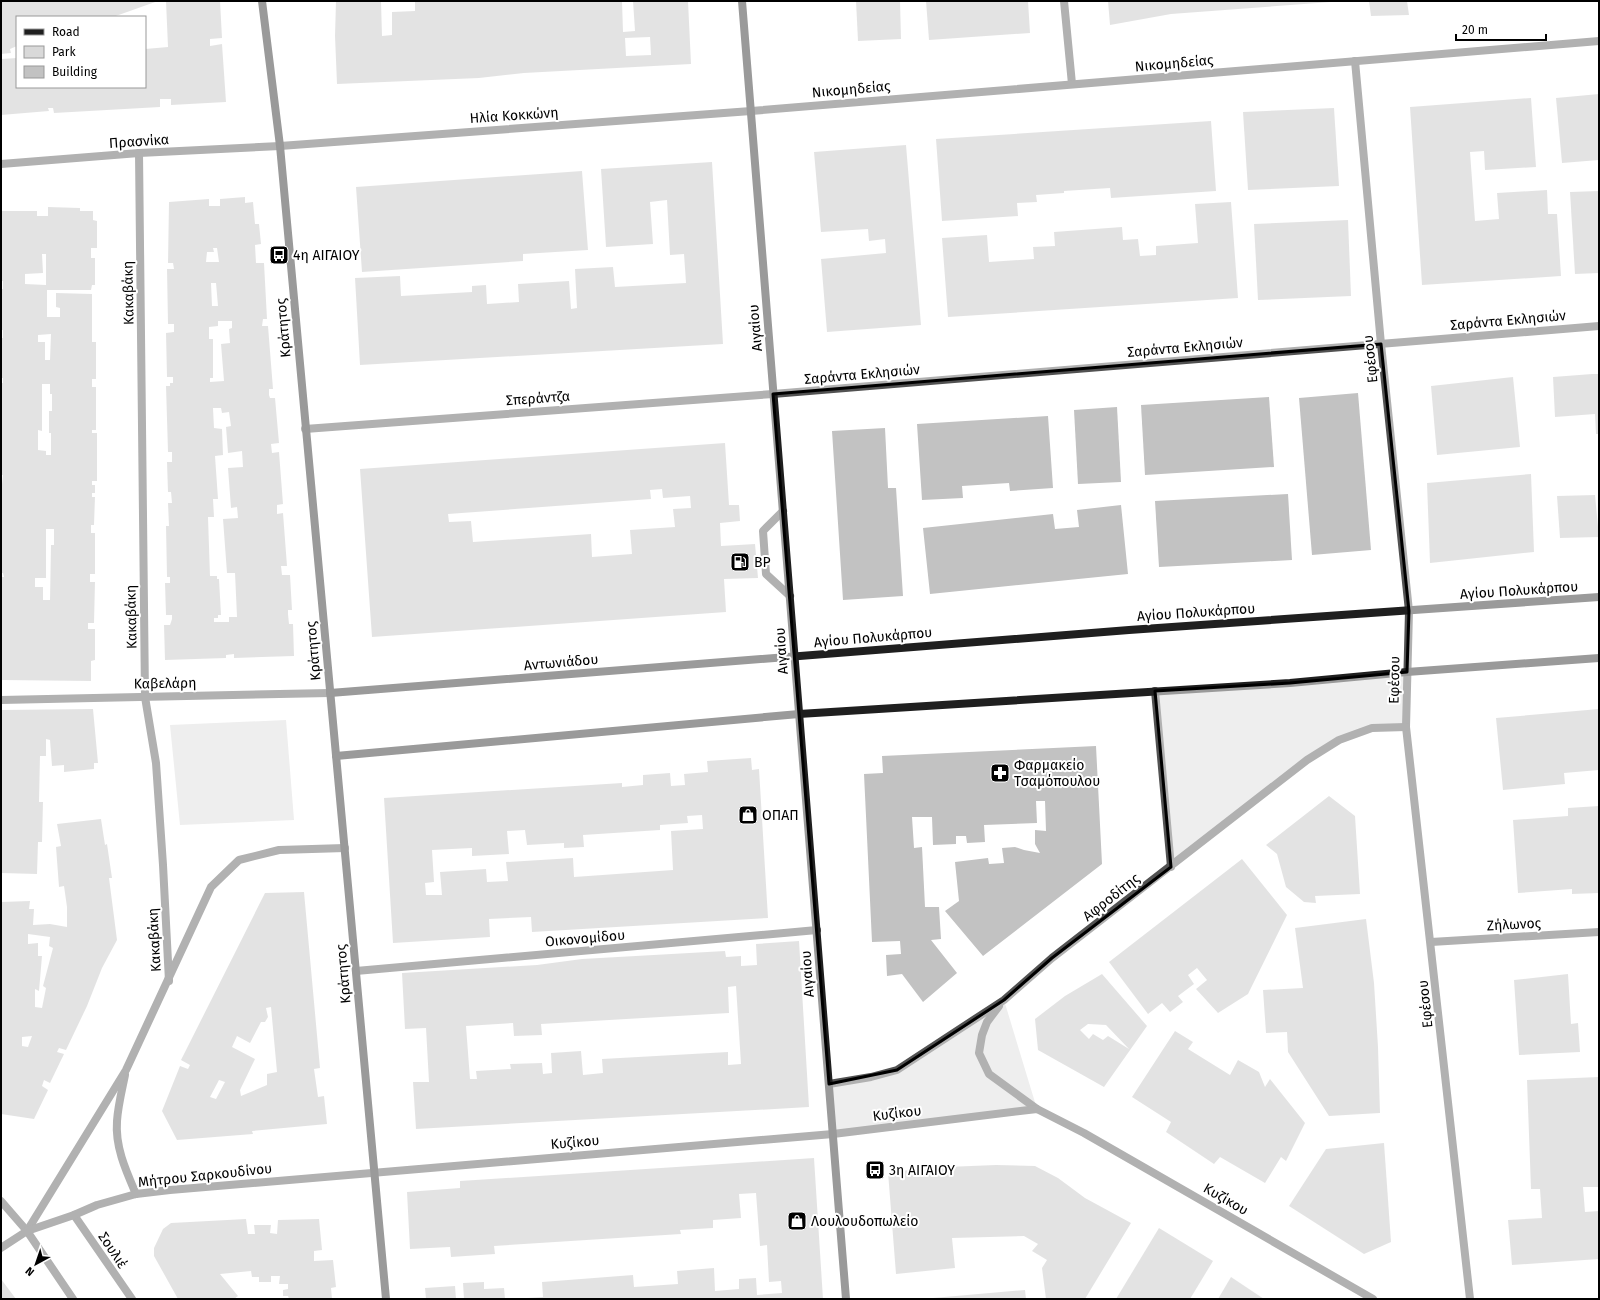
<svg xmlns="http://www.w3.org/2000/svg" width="1600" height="1300" font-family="'Fira Sans',sans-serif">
<rect width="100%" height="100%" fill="#fff"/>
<g fill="#d9d9d9">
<polygon points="1407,672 1406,727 1372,728 1339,740 1171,867 1155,691"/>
<polygon points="286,720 294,820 180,825 170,725"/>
<polygon points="1004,1000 1037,1109 833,1134 829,1084 897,1070"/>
</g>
<g fill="#c2c2c2" fill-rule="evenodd">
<polygon points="1,1 158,1 113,17 17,17 17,46 10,49 11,53 1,54"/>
<polygon points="166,1 220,1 222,38 210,39 210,46 222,44 226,102 171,105 171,99 160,99 160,107 54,113 53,108 48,108 49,111 1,115 1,59 17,58 17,87 145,87 145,49 168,47"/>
<path d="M336,1H381L382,36L392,35V12L415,11V1H622L623,32L635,31L633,1H688L691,64L524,73L479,78L337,84L335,36ZM650,37L651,55L626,56L625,38Z"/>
<polygon points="856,1 900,1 901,39 858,41"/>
<polygon points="926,1 1028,1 1030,33 929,40"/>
<polygon points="1108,1 1331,1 1331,2 1171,14 1110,25"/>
<polygon points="1369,1 1407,1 1409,15 1371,16"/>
<polygon points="1599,94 1599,160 1562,163 1556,98"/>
<polygon points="1531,98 1536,167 1485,170 1484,151 1470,152 1475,221 1499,219 1497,193 1547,190 1548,214 1557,214 1561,276 1422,285 1410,107"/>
<polygon points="1334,108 1339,186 1248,190 1243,112"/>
<polygon points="1211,121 1216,191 1111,198 1110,188 1064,191 1064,193 1036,195 1037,202 1017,203 1018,216 942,221 936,139"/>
<polygon points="906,145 921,325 827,332 821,259 886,253 885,239 869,241 868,229 821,232 814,152"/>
<polygon points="712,162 723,344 360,365 355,278 400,276 401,296 472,292 472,286 486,285 487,304 519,302 518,284 569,281 571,309 577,308 575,269 613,267 615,287 686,283 684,254 670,255 667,200 650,202 653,244 606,247 601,169"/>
<polygon points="582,171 588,250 523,254 523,261 362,272 356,187"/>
<polygon points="1599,191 1599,273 1575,274 1570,192"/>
<path d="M245,197V203L253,202L255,224H259L261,244L255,245L256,263H264L267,319H263L262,326H268L273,389H269V395L270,398H275L279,443L271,444L272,453L279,452L283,504L277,505V514L283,513L287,566H281L282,575H290L292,610H288V614L289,624H293L294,656L234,658V654L226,655V658L165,660L164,625H170L172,619V615H166L165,583H170V577H167L166,526H169L168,503H172L171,492H168L167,462H172V452H168L166,386H170V383H173V377H167L166,333L174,332V324H168L167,269H174L173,263H168L169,202L209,199V206H220V199ZM213,248H217L219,262H206L207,252H214ZM211,283H216L218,306H212ZM218,321H232V328L229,329L230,343L221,344L224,381L210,382V378H213V339H209V327L218,326ZM213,408H221L222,413L229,412L231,426L226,427L228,453L242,451L243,467L228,468L231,508L237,507L238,518L223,519L227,573H235L237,617H229V622H214V618H218V615H221L219,579H217V576H210L208,517H214L213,499H218L215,456L223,455L222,429L214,428Z"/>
<polygon points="1231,202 1238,298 948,317 942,238 987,235 989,262 1034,259 1033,247 1055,246 1054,232 1122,227 1123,240 1138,239 1140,256 1156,255 1156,246 1198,243 1195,204"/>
<path d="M48,207L80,208V211H93V220L97,221V248H91V258H95V285H92L91,290H47V317H60V308L56,307V293L92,294V342H96V379H92V387H96V430H92V433H97V481H92V485H95V493H92V497H95L94,525H91V533H95V574H90V582H95L94,623H88V629H95V660L91,661V681L1,680V577H4L3,573H1V484H2L3,475H1V383H3V378H1V338H3V330H1V289H3V281H1V211H37V216H48ZM42,254H46V285L25,284V274L43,273ZM51,334L50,360H45V342H38V335ZM42,384H50V394H52V411H49V433H51V455H46V451L38,450V430L42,431ZM46,529H54V545H51L50,600H43V587H35V578H46Z"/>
<polygon points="1348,220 1351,296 1258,300 1254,224"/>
<polygon points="1592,374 1599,374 1599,434 1596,434 1595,414 1555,417 1553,377"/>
<polygon points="1513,377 1520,447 1437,455 1431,386"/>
<polygon points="1358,393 1371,550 1312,555 1299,398"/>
<polygon points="1269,397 1274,467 1145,475 1141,405"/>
<polygon points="1117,407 1121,482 1078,484 1074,410"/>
<polygon points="1048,416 1053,488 1010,491 1009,483 962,486 963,498 922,500 917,424"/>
<polygon points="885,428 888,488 896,488 903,596 843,600 832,431"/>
<path d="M725,443L729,505H739L740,521L720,523L721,546L755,544L758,578L724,579L726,612L372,637L360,469ZM662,489L663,498L690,496L691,508L673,509L675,527L630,530L632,554L592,557L591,534L473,542L471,521L449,522L448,514L651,499L650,490Z"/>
<polygon points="1531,474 1534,552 1430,563 1427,483"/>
<polygon points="1288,494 1292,560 1159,567 1155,501"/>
<polygon points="1595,495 1599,537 1560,538 1557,496"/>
<polygon points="1121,505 1128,574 930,594 923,528 1053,514 1055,529 1079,527 1077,510"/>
<polygon points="93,709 98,763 94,763 94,769 64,772 64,765 52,766 50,740 46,739 46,756 40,756 39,802 43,802 42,842 38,842 37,874 1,873 1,710"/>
<polygon points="1599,709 1599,770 1564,773 1565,784 1503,790 1496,718"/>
<polygon points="1096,746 1102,864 983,956 945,911 959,901 955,862 988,858 989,864 1004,863 1002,848 1015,847 1024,850 1040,853 1035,844 1035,830 1046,831 1045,801 1036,801 1037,823 984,825 985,842 967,843 966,836 956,836 956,844 933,845 932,817 912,817 914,848 922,847 925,907 939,907 941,939 931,940 957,973 923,1002 902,974 887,976 886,955 901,954 900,941 872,942 864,774 883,773 882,756"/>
<path d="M751,758L752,770L759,769L768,918L532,932L531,917L489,919L490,937L393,943L384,798L622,783V787L643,785V775L670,773L671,786L685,785L684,774L708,772L707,761ZM702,815L703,829L671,831L673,870L574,877L573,858L506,862L508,881L487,882L486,869L440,872L442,895H426L425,883L434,882L432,850L472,848V856L509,854L507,831L525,830L527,845L564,843V848L584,847L583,835L660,830V825L688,823L687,816Z"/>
<polygon points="1329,796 1355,816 1360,894 1315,896 1316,903 1304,902 1286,887 1277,854 1266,845"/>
<polygon points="1599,806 1599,893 1572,894 1572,889 1518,893 1513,820 1568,816 1568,808"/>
<path d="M101,819L105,845L107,844L112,878H109L117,940L102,968L87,1006L66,1050L59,1048L57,1052L64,1054L50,1083L44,1080L42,1086L48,1090L34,1119L1,1114V902L30,901L29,909H34L33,925L50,924L67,927V907L64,886L59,887L56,847L61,846L57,824ZM28,934L50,937L49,946L53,948L43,986L46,988L42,1008L35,1007V989L39,991L42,956H38V943L28,944ZM32,1036L28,1047L22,1046V1037Z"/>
<polygon points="1242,859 1287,915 1248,994 1218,1013 1196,989 1207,980 1197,968 1188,975 1194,984 1178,996 1183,1002 1170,1012 1162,1003 1148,1014 1109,962"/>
<path d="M304,892L320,1068L314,1069L318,1097L324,1096L327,1124L252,1131L253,1134L177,1140L162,1111L180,1066L188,1069L190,1065L181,1060L265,893ZM271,1007L277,1072L267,1074V1085L241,1096L240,1090L255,1059L232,1047L237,1036L250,1043L261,1022H265L268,1017L266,1008ZM219,1080L225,1082L216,1099L210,1097Z"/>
<polygon points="1366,919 1374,983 1378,1047 1380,1113 1329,1116 1288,1052 1287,1032 1266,1033 1263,990 1303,988 1295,928"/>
<path d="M799,941L809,1107L416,1129L413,1082H429L426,1028L405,1029L402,973L537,965L582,959L725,951L726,957L741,956V966L757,965L756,944ZM736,986L741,1064L728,1065V1052L602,1059L603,1073L583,1075L581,1051L551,1053L552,1073L543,1074L542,1063L510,1064L511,1069L476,1071L477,1079H470L466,1026L513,1023L514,1036L542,1035L541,1024L729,1013L728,987Z"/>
<path d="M1102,974L1147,1026L1104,1087L1038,1050L1035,1019L1065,996ZM1088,1024L1106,1025L1129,1049L1108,1036L1103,1040L1093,1034L1089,1039L1080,1030Z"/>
<polygon points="1568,974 1571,1024 1578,1023 1580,1052 1519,1055 1514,980"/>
<polygon points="1175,1031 1193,1042 1188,1049 1230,1075 1238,1060 1259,1072 1265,1087 1270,1079 1305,1123 1286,1161 1281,1157 1265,1183 1220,1157 1214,1164 1166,1132 1171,1122 1132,1097"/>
<polygon points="1599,1077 1599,1132 1598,1132 1599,1187 1583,1187 1585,1212 1599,1211 1599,1259 1512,1265 1508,1220 1542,1218 1540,1189 1531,1189 1527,1080"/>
<polygon points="1384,1143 1391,1242 1364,1254 1289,1206 1326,1149"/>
<polygon points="814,1158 823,1299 527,1299 527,1298 543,1297 542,1282 633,1275 634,1287 678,1284 677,1271 714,1268 715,1291 739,1289 739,1279 756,1278 757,1295 782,1293 781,1281 769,1282 767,1245 760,1246 756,1193 739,1194 741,1218 713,1220 713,1228 680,1230 681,1234 494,1246 495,1254 451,1257 450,1247 410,1249 407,1192 460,1188 460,1181"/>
<polygon points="996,1165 1035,1166 1058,1178 1085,1198 1131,1223 1085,1299 1046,1299 1042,1268 1047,1260 1032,1251 1038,1244 1024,1236 952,1238 955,1268 896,1274 888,1172 946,1167"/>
<polygon points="246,1219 248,1234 255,1234 254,1225 271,1225 270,1233 277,1234 278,1220 319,1219 322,1250 314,1251 314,1261 333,1260 336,1287 331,1288 332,1299 289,1299 288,1296 283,1296 283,1290 288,1289 288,1284 279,1284 280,1276 271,1276 271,1282 259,1282 259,1277 252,1277 251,1271 220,1274 238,1296 234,1299 178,1299 154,1256 154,1248 163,1229 171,1223"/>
<polygon points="1159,1228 1213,1261 1190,1299 1116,1299"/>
<polygon points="1231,1277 1264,1299 1218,1299"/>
<polygon points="1,1279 16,1299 1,1299"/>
<polygon points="484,1282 484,1289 504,1288 505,1299 464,1299 463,1283"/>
<polygon points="455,1286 456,1299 426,1299 425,1288"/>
<polygon points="1025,1290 1026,1299 933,1299 933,1298"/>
</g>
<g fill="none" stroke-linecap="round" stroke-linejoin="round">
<polyline stroke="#525252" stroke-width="8" points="783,511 763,531 766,574 790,596"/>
<g stroke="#525252" stroke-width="8">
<polyline points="1064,1 1072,84"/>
<polyline points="1355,61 1381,344 1409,611 1406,727 1470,1299"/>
<polyline points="139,153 145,697 156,763 163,865 169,981"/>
<polyline points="1,164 139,153 280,146 751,111 1599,41"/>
<polyline points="305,429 773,394 1599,326"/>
<polyline points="1155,691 1171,867"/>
<polyline points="1,700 330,693"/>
<polyline points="1431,942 1599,932"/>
<polyline points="356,971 817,930"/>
<polyline points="999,1006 987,1022 982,1035 979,1053 989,1074 1037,1109"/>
<path d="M125,1075C122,1090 118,1106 117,1121C115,1147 126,1171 136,1194"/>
<polyline points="829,1084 871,1077 897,1070 1004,1000 1052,958 1307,760 1339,740 1372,728 1406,727"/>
<polyline points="1,1201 27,1231 73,1299"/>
<polyline points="74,1215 132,1299"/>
<polyline points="27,1231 126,1070 211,887 239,860 279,850 345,848"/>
<polyline points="1,1248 27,1231 74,1215 97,1205 136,1194 170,1190 833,1134 1037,1109 1084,1133 1373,1299"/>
</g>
<g stroke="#1f1f1f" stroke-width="8">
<polyline points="262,1 280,146 386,1299"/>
<polyline points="742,1 846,1299"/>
<polyline points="330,693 1129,630 1599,597"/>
<polyline points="336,756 799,714 1290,683 1407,672 1599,658"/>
</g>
</g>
<path d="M0 0H1600V1300H0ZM1381,344L1409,611L1407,672L1290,683L1155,691L1171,867L1052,958L1004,1000L897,1070L829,1084L773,394Z" fill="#fff" fill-opacity=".55" fill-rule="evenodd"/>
<path fill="none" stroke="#000" stroke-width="3" stroke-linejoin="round" d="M1381,344L1409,611L1407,672L1290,683L1155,691L1171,867L1052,958L1004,1000L897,1070L829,1084L773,394Z"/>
<defs>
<g id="bus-square" transform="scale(1)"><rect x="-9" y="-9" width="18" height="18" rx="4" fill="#000" stroke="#fff"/><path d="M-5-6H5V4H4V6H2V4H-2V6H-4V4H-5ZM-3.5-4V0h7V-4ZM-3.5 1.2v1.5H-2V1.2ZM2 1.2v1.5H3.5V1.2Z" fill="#fff"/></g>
<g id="fuel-square" transform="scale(1)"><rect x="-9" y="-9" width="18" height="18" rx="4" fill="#000" stroke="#fff"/><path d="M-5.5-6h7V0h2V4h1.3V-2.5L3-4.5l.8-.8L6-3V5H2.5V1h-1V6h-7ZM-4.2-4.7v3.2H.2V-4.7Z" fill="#fff"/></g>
<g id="pharmacy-square" transform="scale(1)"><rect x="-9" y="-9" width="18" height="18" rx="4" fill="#000" stroke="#fff"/><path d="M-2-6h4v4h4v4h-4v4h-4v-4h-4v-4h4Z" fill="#fff"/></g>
<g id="shop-square" transform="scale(1)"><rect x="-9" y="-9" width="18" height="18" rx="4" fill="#000" stroke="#fff"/><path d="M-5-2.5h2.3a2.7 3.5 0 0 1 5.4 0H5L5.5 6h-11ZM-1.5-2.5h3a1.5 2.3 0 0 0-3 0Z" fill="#fff"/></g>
</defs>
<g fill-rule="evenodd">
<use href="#bus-square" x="279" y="255"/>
<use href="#fuel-square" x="740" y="562"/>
<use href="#pharmacy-square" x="1000" y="773"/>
<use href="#shop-square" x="748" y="815"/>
<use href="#bus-square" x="875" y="1170"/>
<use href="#shop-square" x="797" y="1221"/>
</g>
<g text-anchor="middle" stroke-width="4" stroke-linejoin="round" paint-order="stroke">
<g font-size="14" fill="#000" stroke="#fff">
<text transform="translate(1174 63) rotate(-5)" y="5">Νικομηδείας</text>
<text transform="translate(851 89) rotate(-5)" y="5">Νικομηδείας</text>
<text transform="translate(514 115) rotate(-4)" y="5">Ηλία Κοκκώνη</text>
<text transform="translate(139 141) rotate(-4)" y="5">Πρασνίκα</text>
<text transform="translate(128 293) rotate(-91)" y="5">Κακαβάκη</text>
<text transform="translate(1508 320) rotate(-5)" y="5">Σαράντα Εκλησιών</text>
<text transform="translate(283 328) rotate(-95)" y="5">Κράτητος</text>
<text transform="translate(755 328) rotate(-95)" y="5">Αιγαίου</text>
<text transform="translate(1185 347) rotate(-5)" y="5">Σαράντα Εκλησιών</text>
<text transform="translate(1370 359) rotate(-96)" y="5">Εφέσου</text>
<text transform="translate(862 374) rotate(-5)" y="5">Σαράντα Εκλησιών</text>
<text transform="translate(538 398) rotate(-4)" y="5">Σπεράντζα</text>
<text transform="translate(1519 590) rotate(-4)" y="5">Αγίου Πολυκάρπου</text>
<text transform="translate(1196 612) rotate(-4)" y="5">Αγίου Πολυκάρπου</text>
<text transform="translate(131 617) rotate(-91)" y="5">Κακαβάκη</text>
<text transform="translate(873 637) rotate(-5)" y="5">Αγίου Πολυκάρπου</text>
<text transform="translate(313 651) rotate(-95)" y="5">Κράτητος</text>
<text transform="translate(781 651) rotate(-94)" y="5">Αιγαίου</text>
<text transform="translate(561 662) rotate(-5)" y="5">Αντωνιάδου</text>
<text transform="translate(1394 680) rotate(-89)" y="5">Εφέσου</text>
<text transform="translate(165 683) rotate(-1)" y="5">Καβελάρη</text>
<text transform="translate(1111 897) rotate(-38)" y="5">Αφροδίτης</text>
<text transform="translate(1514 924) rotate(-3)" y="5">Ζήλωνος</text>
<text transform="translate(585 938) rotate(-5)" y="5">Οικονομίδου</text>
<text transform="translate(154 940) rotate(-93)" y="5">Κακαβάκη</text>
<text transform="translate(343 974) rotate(-95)" y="5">Κράτητος</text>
<text transform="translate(807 974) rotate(-94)" y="5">Αιγαίου</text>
<text transform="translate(1425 1004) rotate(-96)" y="5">Εφέσου</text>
<text transform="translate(897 1113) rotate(-7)" y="5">Κυζίκου</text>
<text transform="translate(575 1142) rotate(-5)" y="5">Κυζίκου</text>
<text transform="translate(205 1175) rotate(-6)" y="5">Μήτρου Σαρκουδίνου</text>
<text transform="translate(1226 1199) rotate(30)" y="5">Κυζίκου</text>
<text transform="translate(113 1250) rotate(56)" y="5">Σουλιέ</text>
</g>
<g font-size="14" fill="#000" stroke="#fff" text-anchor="start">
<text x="293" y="260">4η ΑΙΓΑΙΟΥ</text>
<text x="754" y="567">BP</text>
<text x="1014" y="770">Φαρμακείο<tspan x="1014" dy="16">Τσαμόπουλου</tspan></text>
<text x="762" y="820">ΟΠΑΠ</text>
<text x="889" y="1175">3η ΑΙΓΑΙΟΥ</text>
<text x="811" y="1226">Λουλουδοπωλείο</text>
</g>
</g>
<rect width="1600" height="1300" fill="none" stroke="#000000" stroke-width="4"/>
<rect x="16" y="16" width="130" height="72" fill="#ffffff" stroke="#999999"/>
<rect x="24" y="29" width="20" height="6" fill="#1f1f1f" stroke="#999999"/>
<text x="52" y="36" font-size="12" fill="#000000">Road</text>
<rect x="24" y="46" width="20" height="12" fill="#d9d9d9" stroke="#999999"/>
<text x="52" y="56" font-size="12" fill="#000000">Park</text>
<rect x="24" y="66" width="20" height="12" fill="#c2c2c2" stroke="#999999"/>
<text x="52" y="76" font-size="12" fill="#000000">Building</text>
<g transform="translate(36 1264) rotate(220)" stroke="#ffffff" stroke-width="3" paint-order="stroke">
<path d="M0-3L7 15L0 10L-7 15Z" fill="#000000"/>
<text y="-6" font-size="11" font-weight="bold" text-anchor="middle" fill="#000000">N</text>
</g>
<path d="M1456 34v6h90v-6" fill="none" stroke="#000000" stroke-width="2"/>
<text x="1462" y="34" font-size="12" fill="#000000" stroke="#ffffff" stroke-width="3" paint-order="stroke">20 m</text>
</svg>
